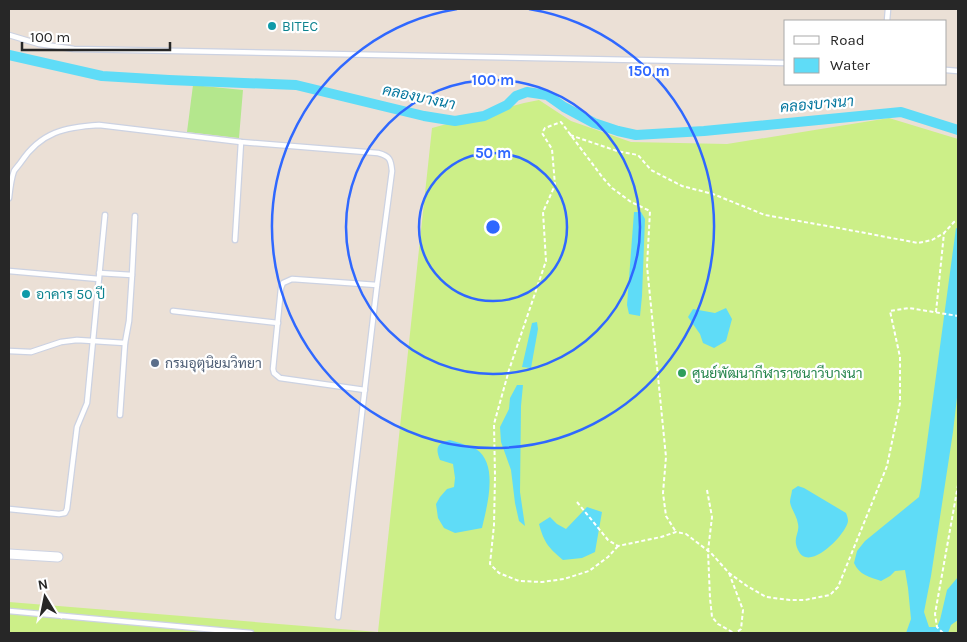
<svg xmlns="http://www.w3.org/2000/svg" width="967" height="642" font-family="Karla,Sarabun,sans-serif">
<rect width="100%" height="100%" fill="#ebe0d6"/>
<polygon fill="#b4e78d" points="193,85 243,90 239,138 187,132"/>
<polygon fill="#ccef88" points="539,100 571,121 631,142 727,144 889,118 958,139 958,633 9,633 9,602 378,632 432,128 524,103"/>
<g fill="#5fdcf7">
<polygon points="634,212 641,212 645,219 642,296 640,316 629,314 627,305"/>
<path d="M956,228L958,229V389L953,432L931,576L924,612L929,627H937L940,620L947,590L958,577V620L951,625L948,633H906L911,619L908,588L905,570L895,571L890,576L881,581C870,577 859,575 854,563L857,551L865,541L919,497L921,487Z"/>
<polygon points="726,308 732,319 726,341 714,348 703,343 700,334 688,317 693,309 715,313"/>
<polygon points="537,322 538,329 531,368 522,367 532,323"/>
<polygon points="517,385 523,385 521,406 520,492 525,526 519,521 515,503 511,470 501,442 500,427 509,409 510,398"/>
<path d="M450,440C458,443 469,445 476,449C499,464 487,506 482,528L455,533L444,528L438,518L436,504L440,497L447,489L454,487L455,478L453,464L440,460C435,448 437,443 450,440Z"/>
<path d="M798,486L804,488L846,513C847,516 848,518 848,521C847,533 809,574 798,550C792,537 800,534 798,524C797,516 791,509 790,502C790,498 792,493 792,490Z"/>
<path d="M587,507L602,512L595,552L582,558L563,560C549,548 544,543 539,524L550,517L557,524L566,529Z"/>
</g>
<g fill="none" stroke-linecap="round" stroke-linejoin="round">
<polyline stroke="#5fdcf7" stroke-width="10" points="9,55 102,76 169,80 296,85 424,116 455,121 484,116 507,105 516,96 527,92 547,95 564,107 594,123 618,131 636,135 704,131 901,112 958,130"/>
<g stroke="#ccd2e2" stroke-width="7">
<g id="service">
<polyline points="887,21 888,9"/>
<polyline points="9,35 39,44 74,49 786,63"/>
<polyline points="946,70 958,71"/>
<path d="M9,198C10,189 11,179 14,171C16,168 19,165 21,162C41,132 65,127 99,125L241,142L378,153C390,156 391,160 392,171L377,285L338,617"/>
<polyline points="235,240 241,142"/>
<polyline points="9,271 99,279"/>
<polyline points="99,273 132,275"/>
<polyline points="173,311 278,323"/>
<polyline points="9,351 31,352 61,342 77,340 125,343"/>
<polyline points="365,390 280,378 274,373 273,369 281,288 283,283 292,279 377,285"/>
<polyline points="120,415 125,343 129,321 132,275 135,216"/>
<polyline points="9,509 59,514 65,513 67,509 77,427 87,403 105,215"/>
<polyline points="9,611 251,633"/>
</g>
</g>
<g stroke="#ccd2e2" stroke-width="11">
<polyline id="minor" points="9,554 58,557"/>
</g>
<g stroke="#fff" stroke-width="2" stroke-dasharray="4 2.5" stroke-linecap="butt">
<polyline points="570,135 617,151 638,155 651,170 682,186 713,194 765,215 844,229 918,243 932,240 944,233 954,222 958,221"/>
<polyline points="936,312 944,233"/>
<polyline points="707,490 712,517 708,551 710,598 712,617 718,624 734,633"/>
<polyline points="577,502 608,540 618,546 661,537 676,532 686,534 711,553 729,573 747,586 766,597 790,600 805,600 830,595 838,587 887,466 900,403 900,357 890,311 909,308 958,316"/>
<polyline points="618,546 608,557 589,571 564,579 542,582 519,581 499,573 490,564 494,525 495,476 494,424 509,370 546,261 543,212 555,185 552,149 542,133 545,128 561,122 603,178 612,188 631,202 650,211 647,266 666,457 663,493 666,516 676,532"/>
<polyline points="729,573 743,610 741,629 736,633"/>
<polyline points="943,633 937,627 935,614 958,485"/>
</g>
<use href="#service" stroke="#fff" stroke-width="4.5"/>
<use href="#minor" stroke="#fff" stroke-width="9"/>
</g>
<g fill="none" stroke="#2f68ff" stroke-width="2.5">
<circle cx="493" cy="227" r="74"/>
<circle cx="493" cy="227" r="147"/>
<path d="M529 9A221 221 0 1 1 457 9"/>
</g>
<g fill="#0f9aa8" stroke="#fff" stroke-width="2">
<circle cx="272" cy="26" r="5"/>
<circle cx="26" cy="294" r="5"/>
</g>
<circle fill="#5c6f8a" stroke="#fff" stroke-width="2" cx="155" cy="363" r="5"/>
<circle fill="#2e9e5b" stroke="#fff" stroke-width="2" cx="682" cy="373" r="5"/>
<g text-anchor="middle" stroke-width="4.5" stroke-linejoin="round" paint-order="stroke">
<g font-size="14" fill="#0d838f" stroke="#fff" text-anchor="start">
<text x="282" y="31">BITEC</text>
<text x="36" y="299">อาคาร 50 ปี</text>
</g>
<g font-size="14" fill="#4e5e75" stroke="#fff" text-anchor="start">
<text x="165" y="368">กรมอุตุนิยมวิทยา</text>
</g>
<g font-size="14" fill="#27864d" stroke="#fff" text-anchor="start">
<text x="692" y="378">ศูนย์พัฒนากีฬาราชนาวีบางนา</text>
</g>
<g font-size="15" font-style="italic" fill="#03769e" stroke="#fff">
<text transform="translate(419 97) rotate(12)" y="5">คลองบางนา</text>
<text transform="translate(817 104) rotate(-5)" y="5">คลองบางนา</text>
</g>
</g>
<circle cx="493" cy="227" r="8" fill="#2f68ff" stroke="#fff" stroke-width="2.5"/>
<g font-size="15" text-anchor="middle" font-weight="bold" fill="#2f68ff" stroke="#fff" stroke-width="4.5" stroke-linejoin="round" paint-order="stroke">
<text x="649" y="76">150 m</text>
<text x="493" y="85">100 m</text>
<text x="493" y="158">50 m</text>
</g>
<rect width="967" height="642" fill="none" stroke="#272727" stroke-width="20"/>
<rect x="784" y="20" width="162" height="65" fill="#ffffff" stroke="#a9a9a9"/>
<rect x="794" y="36" width="25" height="8" fill="#ffffff" stroke="#a9a9a9"/>
<text x="830" y="45" font-size="15" fill="#272727">Road</text>
<rect x="794" y="58" width="25" height="15" fill="#5fdcf7" stroke="#a9a9a9"/>
<text x="830" y="70" font-size="15" fill="#272727">Water</text>
<g transform="translate(45 597) rotate(350)" stroke="#ffffff" stroke-width="4" paint-order="stroke">
<path d="M0-4L9 19L0 12L-9 19Z" fill="#272727"/>
<text y="-8" font-size="14" font-weight="bold" text-anchor="middle" fill="#272727">N</text>
</g>
<path d="M22 42v8h148v-8" fill="none" stroke="#272727" stroke-width="2.5"/>
<text x="30" y="42" font-size="15" fill="#272727" stroke="#ffffff" stroke-width="4" paint-order="stroke">100 m</text>
</svg>
